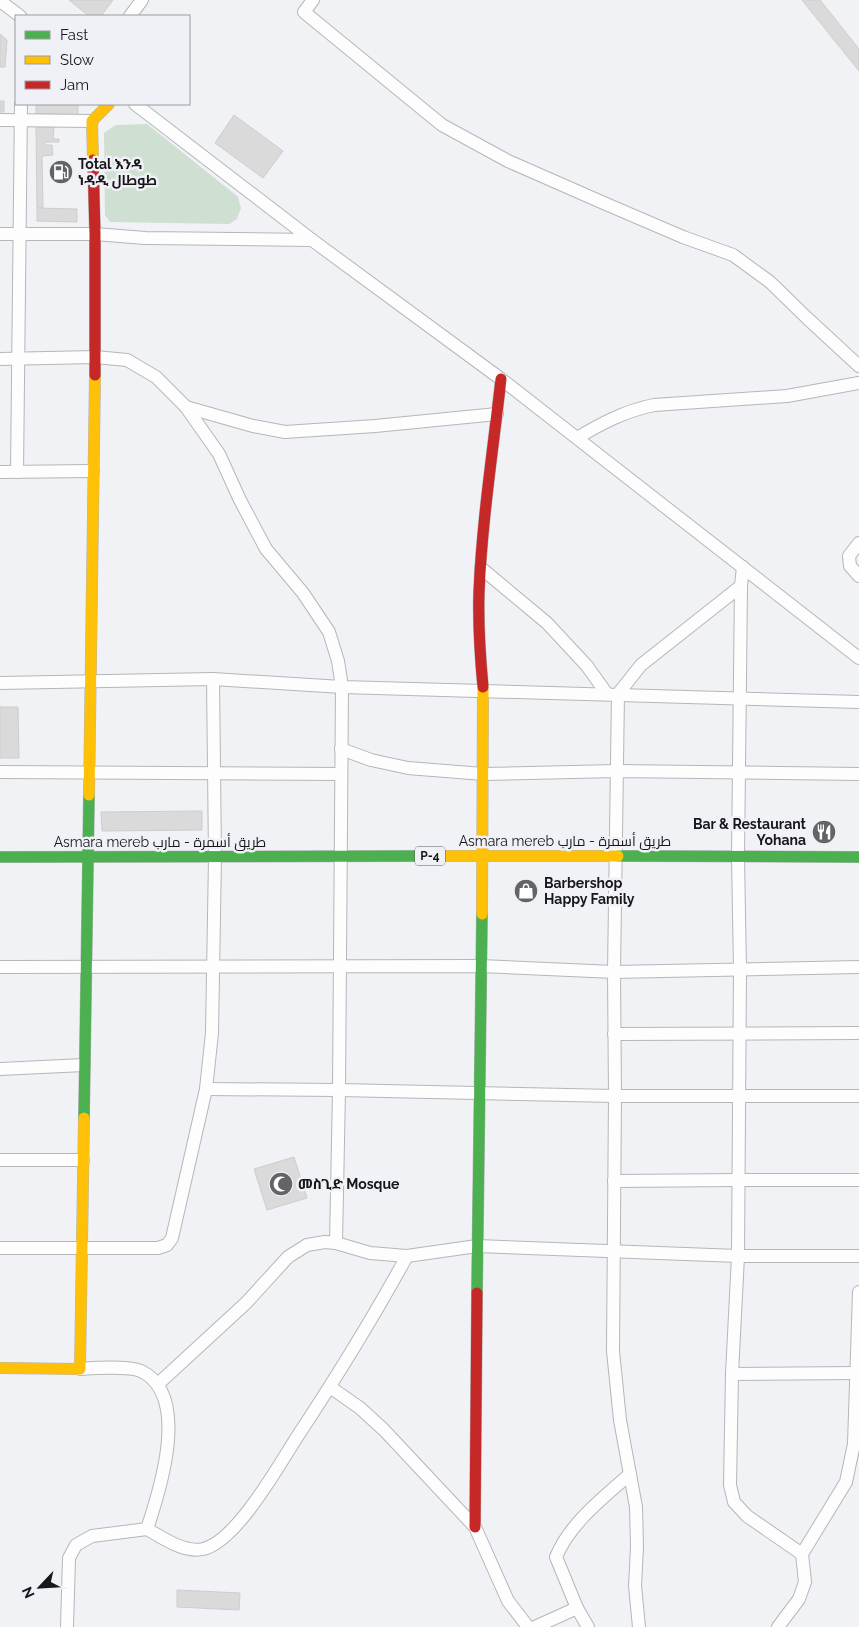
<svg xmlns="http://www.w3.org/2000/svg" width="859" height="1627" font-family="Raleway,Cairo,'Noto Sans Ethiopic',sans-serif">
<rect width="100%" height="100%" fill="#f1f2f6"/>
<polygon fill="#cfdfd1" points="147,124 232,192 238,197 241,208 237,219 229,224 110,222 105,215 104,133 116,125"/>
<g fill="#dadada" stroke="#cdcdce">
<polygon points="69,0 113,0 101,16 89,16"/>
<polygon points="802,0 820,0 859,49 859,71"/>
<polygon points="0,34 7,40 5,67 0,67"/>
<rect x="0" y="101" width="4" height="11"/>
<polygon points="36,104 78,104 78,115 36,114"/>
<polygon points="234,115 283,151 263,178 215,143"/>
<polygon points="36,126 54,127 53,139 59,139 59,142 45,142 45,145 52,145 53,155 42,156 43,208 37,208"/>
<polygon points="37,208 77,209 77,222 37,221"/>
<polygon points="0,707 18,707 19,758 0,758"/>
<polygon points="202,811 202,830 102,831 101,812"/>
<polygon points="294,1157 307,1198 267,1210 254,1169"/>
<polygon points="177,1590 240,1593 239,1610 177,1607"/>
</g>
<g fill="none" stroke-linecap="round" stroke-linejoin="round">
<g stroke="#b5b6b8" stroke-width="14">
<g id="street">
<polyline points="313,0 304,12 442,125 508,161 606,204 683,237 733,255 770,282 807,318 859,366"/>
<polyline points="0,1 20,16"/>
<polyline points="130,16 142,0"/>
<polyline points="135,104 312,240 501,379 859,658"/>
<polyline points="0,120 92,121"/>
<polyline points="0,234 95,234 145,238 312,240"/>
<polyline points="0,359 95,357 127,360 156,377 186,407 219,454 240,500 266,549 303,593 329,632 338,661 342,687 339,1090 336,1243"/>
<polyline points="186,407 253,426 285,432 375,426 497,414"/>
<path d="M577,438C602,423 625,411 654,405L787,396L859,383"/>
<polyline points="0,472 93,471"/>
<polyline points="17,472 21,104"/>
<polyline points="859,543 849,556 850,566 859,576"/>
<polyline points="743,567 741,586 738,857 740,970 738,1256 732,1374 730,1485 734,1502 747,1516 802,1554"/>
<polyline points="481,568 547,623 587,666 607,694"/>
<polyline points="0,683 213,679 342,687 859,702"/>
<polyline points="341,749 371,760 408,768 483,774 617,771 859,774"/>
<polyline points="0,772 341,774"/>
<polyline points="0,967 480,966 614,972 859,967"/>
<polyline points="614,1034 859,1033"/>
<polyline points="0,1069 84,1065"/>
<polyline points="206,1089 339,1090 615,1096 859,1096"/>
<polyline points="0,1160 83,1160"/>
<polyline points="614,1181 739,1180 859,1180"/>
<polyline points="0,1248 158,1248 167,1245 172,1238 206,1089 212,1033 215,857 213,679"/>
<polyline points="732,1374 859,1373"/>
<polyline points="158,1384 246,1303 288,1257 307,1245 325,1242 336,1243 370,1253 407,1256 477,1246 738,1256 859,1256"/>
<polyline points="330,1387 360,1408 384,1430 475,1527 508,1601 528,1627"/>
<path d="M147,1529C163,1538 184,1553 203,1549C236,1542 279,1465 297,1437C336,1378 373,1318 407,1256"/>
<path d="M67,1627L69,1558L76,1545L92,1536L147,1529C160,1490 191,1395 141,1371C129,1366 93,1368 80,1369"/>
<polyline points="535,1627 577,1608"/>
<path d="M588,1627L577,1608L556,1557C570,1523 603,1498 630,1474"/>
<polyline points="639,1627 635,1586 637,1547 636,1507 620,1420 613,1351 615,1096 614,972 618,694 641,665 741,586"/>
<polyline points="778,1627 799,1599 805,1582 802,1554 846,1482 854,1444 859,1292"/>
</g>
</g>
<g stroke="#b5b6b8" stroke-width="12">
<g id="fast">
<polyline points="618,856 859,857"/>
<polyline points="0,857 424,856"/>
<polyline points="84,1118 89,795"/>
<polyline points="477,1293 482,914"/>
</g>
</g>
<g stroke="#b5b6b8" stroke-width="12">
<g id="slow">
<polyline points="93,160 92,121 109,104"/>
<polyline points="89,795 95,375"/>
<polyline points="424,856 618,856"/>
<polyline points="482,914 483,687"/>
<polyline points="0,1368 80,1369 84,1118"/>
</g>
</g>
<g stroke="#b5b6b8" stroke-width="12">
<g id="jam">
<polyline points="93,160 95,234 95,375"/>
<path d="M483,687C480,655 478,623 479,592C482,521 493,450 501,379"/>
<polyline points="475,1527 477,1293"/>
</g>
</g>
<use href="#street" stroke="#fdfdfe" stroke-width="12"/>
<use href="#fast" stroke="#4caf50" stroke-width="11"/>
<use href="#slow" stroke="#ffc107" stroke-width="11"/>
<use href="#jam" stroke="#c62828" stroke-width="11"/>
</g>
<defs>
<g id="fuel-disc" transform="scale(1.25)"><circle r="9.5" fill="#636466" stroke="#f0f1f7"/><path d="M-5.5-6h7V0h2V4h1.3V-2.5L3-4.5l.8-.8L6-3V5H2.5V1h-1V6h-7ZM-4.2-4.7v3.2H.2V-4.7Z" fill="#fff"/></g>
<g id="restaurant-disc" transform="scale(1.25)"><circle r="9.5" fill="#636466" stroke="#f0f1f7"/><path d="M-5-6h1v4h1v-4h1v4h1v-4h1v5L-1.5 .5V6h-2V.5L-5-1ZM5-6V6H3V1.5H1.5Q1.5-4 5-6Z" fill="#fff"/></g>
<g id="shop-disc" transform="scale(1.25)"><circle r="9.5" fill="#636466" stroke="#f0f1f7"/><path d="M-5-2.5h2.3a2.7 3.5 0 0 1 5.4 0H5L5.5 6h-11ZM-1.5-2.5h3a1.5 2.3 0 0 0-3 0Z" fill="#fff"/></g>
<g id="mosque-disc" transform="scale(1.25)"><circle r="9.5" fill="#636466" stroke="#f0f1f7"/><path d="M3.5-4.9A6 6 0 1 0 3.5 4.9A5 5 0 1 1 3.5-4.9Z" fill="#fff"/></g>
</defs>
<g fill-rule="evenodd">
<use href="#fuel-disc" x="61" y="172"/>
<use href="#restaurant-disc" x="824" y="832"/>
<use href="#shop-disc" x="526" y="891"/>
<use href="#mosque-disc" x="281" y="1184"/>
</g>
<g text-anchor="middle" stroke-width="5" stroke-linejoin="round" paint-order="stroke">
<rect fill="#f0f1f7" stroke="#58585c" stroke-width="1" x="415" y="846.5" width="30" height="19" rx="4"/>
<g font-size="12" font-weight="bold" fill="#171719">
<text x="430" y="860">P-4</text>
</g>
<g font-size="14" font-weight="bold" fill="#171719" stroke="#f0f1f7" text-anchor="start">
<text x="78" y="169">Total እንዳ<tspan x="78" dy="16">ነዳዲ طوطال</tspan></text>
<text x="806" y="829" text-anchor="end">Bar &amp; Restaurant<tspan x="806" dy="16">Yohana</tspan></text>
<text x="544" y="888">Barbershop<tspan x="544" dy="16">Happy Family</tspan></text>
<text x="298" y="1189">መስጊድ Mosque</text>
</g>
<g font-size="14" fill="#171719" stroke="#f0f1f7">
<text x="565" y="846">Asmara mereb طريق أسمرة - مارب</text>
<text x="160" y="847">Asmara mereb طريق أسمرة - مارب</text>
</g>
</g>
<rect x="15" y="15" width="175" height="90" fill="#f0f1f7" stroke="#999a9e"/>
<rect x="25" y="31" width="25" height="8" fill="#4caf50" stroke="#999a9e"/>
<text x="60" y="40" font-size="15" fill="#171719">Fast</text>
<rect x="25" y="56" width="25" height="8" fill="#ffc107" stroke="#999a9e"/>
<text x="60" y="65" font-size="15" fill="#171719">Slow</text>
<rect x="25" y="81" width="25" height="8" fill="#c62828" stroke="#999a9e"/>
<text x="60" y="90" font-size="15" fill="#171719">Jam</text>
<g transform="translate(40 1587) rotate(245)" stroke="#f0f1f7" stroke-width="4" paint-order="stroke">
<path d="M0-4L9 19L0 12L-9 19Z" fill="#171719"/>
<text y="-8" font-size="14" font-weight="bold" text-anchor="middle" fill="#171719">N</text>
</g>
</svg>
